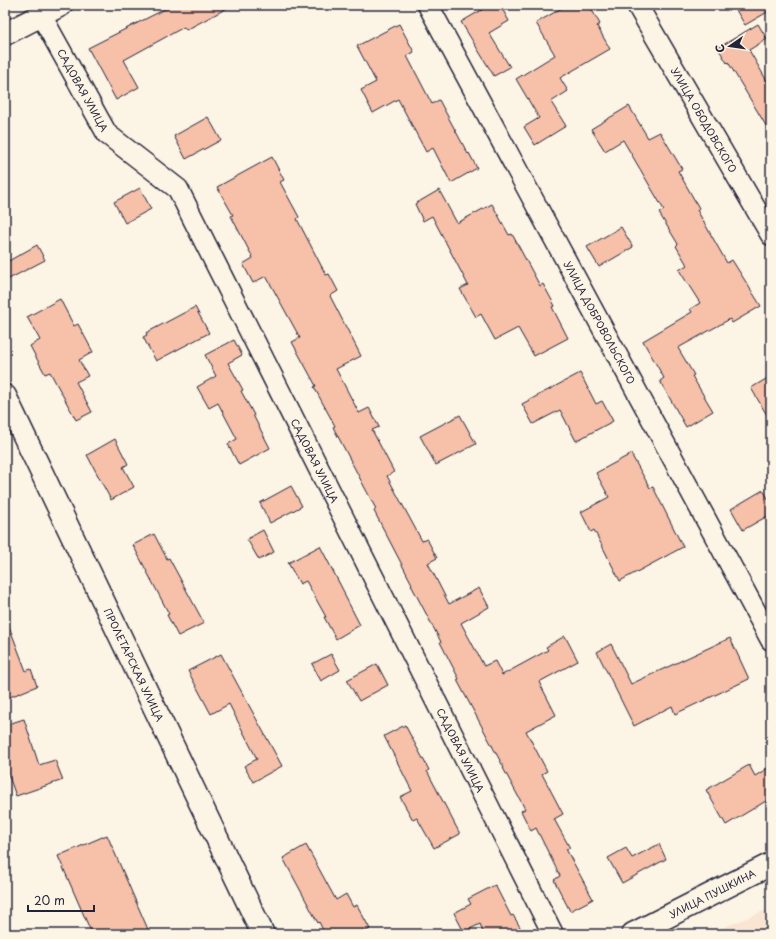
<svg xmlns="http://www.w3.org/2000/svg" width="776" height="939" font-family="'Playpen Sans',sans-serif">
<rect width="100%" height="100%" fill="#fcf5e5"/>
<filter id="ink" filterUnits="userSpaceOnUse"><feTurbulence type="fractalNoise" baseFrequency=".025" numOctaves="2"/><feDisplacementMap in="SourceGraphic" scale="8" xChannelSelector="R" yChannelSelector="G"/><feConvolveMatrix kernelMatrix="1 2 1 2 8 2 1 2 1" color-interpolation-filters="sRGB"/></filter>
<g filter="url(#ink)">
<polygon fill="#fae5d3" points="771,908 771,934 718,934 717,930"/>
<g fill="#f6c0a9" stroke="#22223b">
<polygon points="173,5 233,5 186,30 184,27 124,60 139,87 116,100 88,48"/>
<polygon points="490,5 500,5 509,21 489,33 510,67 494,76 461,22"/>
<polygon points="567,5 589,5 600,24 597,26 610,49 560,78 568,91 551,102 566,126 535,145 524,127 539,118 516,79 555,55 536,23"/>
<polygon points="733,5 771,5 771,10 745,25"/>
<polygon points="399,24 414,52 407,56 432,104 439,100 468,154 469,153 477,168 451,183 433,148 426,152 398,99 373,113 361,90 376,82 357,46"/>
<polygon points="758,24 767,39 749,50 771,88 771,134 728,62 727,63 718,48"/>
<polygon points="629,106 648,138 660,132 682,169 678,171 699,208 697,210 727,263 732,260 761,306 732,323 730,319 678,348 694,375 692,376 713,411 686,427 660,381 664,378 643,341 692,312 690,309 700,303 679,270 687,265 676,246 678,244 659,213 664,210 623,140 605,151 591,129"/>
<polygon points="208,117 221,140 186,159 174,136"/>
<polygon points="272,157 284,180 280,182 299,217 297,219 326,275 329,274 338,291 330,296 361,356 336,369 359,413 369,408 379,427 372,430 394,472 387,476 422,541 427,539 437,558 428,563 449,604 479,588 489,607 461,623 484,666 495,661 502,675 548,650 546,647 565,636 578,661 539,682 556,715 526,731 547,771 542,774 563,814 554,819 570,848 566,849 593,899 570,911 554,880 560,876 536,828 531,831 521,811 525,809 503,768 504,768 457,680 459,679 440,642 441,642 411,585 412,584 374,511 376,509 333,427 335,426 314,387 316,386 292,342 300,338 266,276 253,283 243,264 253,258 231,216 233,215 217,187"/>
<polygon points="140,188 151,209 125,223 114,202"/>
<polygon points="439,190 457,223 492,204 509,235 512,234 540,286 543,284 555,306 552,307 568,338 534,356 518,328 495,340 481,314 476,317 460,289 468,285 432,216 423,221 415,204"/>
<polygon points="621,227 633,247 599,267 587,247"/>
<polygon points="37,245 45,260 5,281 5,263"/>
<polygon points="60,299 74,326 78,324 93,352 79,360 88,376 76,382 92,412 76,420 50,372 45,374 30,346 40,340 27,317"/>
<polygon points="195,307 209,333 156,361 143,337 147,335 146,333"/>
<polygon points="234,340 242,355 228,363 243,390 241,391 254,415 253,415 270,448 239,465 228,444 237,439 218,403 209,408 197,387 216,376 205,355"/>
<polygon points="580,373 596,404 602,401 613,421 576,441 560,410 533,424 522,404"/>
<polygon points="771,376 771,422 751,388"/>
<polygon points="460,415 476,444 436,465 420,436"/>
<polygon points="115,439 128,464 123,467 134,487 111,500 87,455"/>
<polygon points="631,454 650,488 653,487 683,547 620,581 594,530 591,532 581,512 609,497 596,473"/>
<polygon points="291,486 302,506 270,523 260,503"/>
<polygon points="763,490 771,503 771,514 743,530 731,509"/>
<polygon points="263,530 274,552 259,560 247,539"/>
<polygon points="154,534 167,559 169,558 204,623 178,636 167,615 169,614 133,545"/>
<polygon points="320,546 345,594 344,594 360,625 336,639 324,617 326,617 306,581 300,584 288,563"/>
<polygon points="5,621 7,621 26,671 31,669 37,686 5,699"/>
<polygon points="730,638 749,679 675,714 672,706 634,726 597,652 611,644 631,684"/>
<polygon points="221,654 282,766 253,782 244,766 257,759 229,704 211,714 188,671"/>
<polygon points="331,654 340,670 321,681 312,664"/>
<polygon points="377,664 388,685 359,701 347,680"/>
<polygon points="24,719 39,765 55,760 63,780 16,796 5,765 5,725"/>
<polygon points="405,725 429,770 427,771 460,834 434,848 417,818 413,820 400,797 412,791 384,736"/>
<polygon points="749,765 755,776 771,766 771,798 726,825 706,790"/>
<polygon points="107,835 150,934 92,934 58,856"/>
<polygon points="659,844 666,859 622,883 608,858 626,848 632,858"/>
<polygon points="306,845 336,900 346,894 353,907 357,905 370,929 360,934 325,934 319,922 318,923 283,858"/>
<polygon points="495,885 511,916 513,915 524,934 477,934 483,931 480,924 464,932 454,913 471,904 468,899"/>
</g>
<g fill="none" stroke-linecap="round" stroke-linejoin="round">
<g stroke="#22223b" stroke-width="23">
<g id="street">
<path id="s1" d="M428,5L771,640"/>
<path id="s2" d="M637,5L771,235"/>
<path id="s3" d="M41,15L107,134L178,189L553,934"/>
</g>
</g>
<g stroke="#22223b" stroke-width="25">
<g id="secondary">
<polyline points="5,34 61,5"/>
<path id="s4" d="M5,396L263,934"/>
<path id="s5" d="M633,934L771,864"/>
</g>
</g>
<use href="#street" stroke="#fcf5e5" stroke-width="20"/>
<use href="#secondary" stroke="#fcf5e5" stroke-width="22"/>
</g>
</g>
<g text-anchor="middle" stroke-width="3.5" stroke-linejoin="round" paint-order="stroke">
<g font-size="10" fill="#22223b" stroke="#fcf5e5">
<text dy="4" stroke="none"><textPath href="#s3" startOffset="86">САДОВАЯ УЛИЦА</textPath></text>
<text dy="4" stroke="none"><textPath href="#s2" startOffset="133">УЛИЦА ОБОДОВСКОГО</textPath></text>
<text dy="4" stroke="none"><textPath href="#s1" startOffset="361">УЛИЦА ДОБРОВОЛЬСКОГО</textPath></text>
<text dy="4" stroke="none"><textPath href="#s3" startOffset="530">САДОВАЯ УЛИЦА</textPath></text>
<text dy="4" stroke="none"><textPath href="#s4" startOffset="298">ПРОЛЕТАРСКАЯ УЛИЦА</textPath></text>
<text dy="4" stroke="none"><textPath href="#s3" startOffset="854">САДОВАЯ УЛИЦА</textPath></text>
<text dy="4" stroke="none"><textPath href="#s5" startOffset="89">УЛИЦА ПУШКИНА</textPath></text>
</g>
</g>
<rect width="776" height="939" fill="none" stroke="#fcf5e5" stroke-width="20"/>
<rect x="10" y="10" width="756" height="919" fill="none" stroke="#22223b" stroke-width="1.5" filter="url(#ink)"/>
<g transform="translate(730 46) rotate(257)" stroke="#fcf5e5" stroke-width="3" paint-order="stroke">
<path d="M0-3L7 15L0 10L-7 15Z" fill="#22223b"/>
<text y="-6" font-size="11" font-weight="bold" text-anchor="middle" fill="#22223b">С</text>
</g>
<path d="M28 905v6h66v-6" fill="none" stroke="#22223b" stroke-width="2"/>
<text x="34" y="905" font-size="12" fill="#22223b" stroke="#fcf5e5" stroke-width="3" paint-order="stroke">20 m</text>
</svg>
